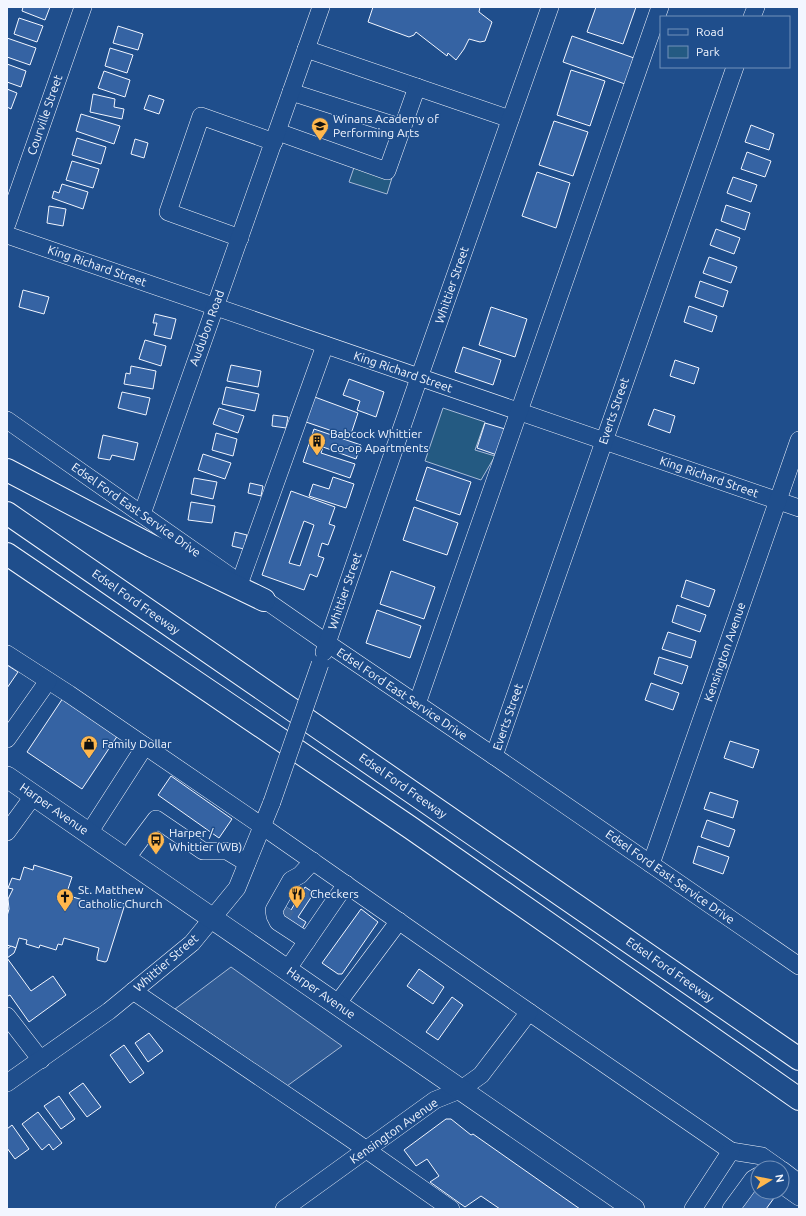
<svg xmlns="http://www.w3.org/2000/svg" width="806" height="1216" font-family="Ubuntu,sans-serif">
<rect width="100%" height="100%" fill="#1f4e8c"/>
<g fill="#245a82" stroke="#a8bbd7">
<polygon points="358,156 395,168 387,194 349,182"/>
<polygon points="443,408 485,422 475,450 495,456 481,480 425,461"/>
</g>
<polygon fill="#305b95" stroke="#a8bbd7" points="231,967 342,1046 287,1086 175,1009"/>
<g fill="#3563a3" stroke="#f2f6ff" fill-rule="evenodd">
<polygon points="23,7 50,7 45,20 22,11"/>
<polygon points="373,7 480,7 479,12 492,22 485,41 480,42 469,39 464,49 456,60 448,53 447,56 416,32 414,35 409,37 368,22"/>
<polygon points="596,7 636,7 623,44 587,32"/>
<polygon points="19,18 43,26 37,42 14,34"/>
<polygon points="118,26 143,34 138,50 113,43"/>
<polygon points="572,36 634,58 625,84 563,62"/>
<polygon points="7,38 36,48 30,65 7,57"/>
<polygon points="110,48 133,55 127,73 105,66"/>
<polygon points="7,64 26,71 21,87 7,82"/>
<polygon points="571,70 605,81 590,126 557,115"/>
<polygon points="104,71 130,80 125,97 98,88"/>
<polygon points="7,89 17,93 11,109 7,107"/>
<polygon points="93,94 115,99 114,107 124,109 122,119 90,112"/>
<polygon points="149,95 164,100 159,114 144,109"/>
<polygon points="81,114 120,126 114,144 76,131"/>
<polygon points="554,121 588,132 573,176 539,165"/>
<polygon points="751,125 774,134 769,150 745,142"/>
<polygon points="77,138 106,147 101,164 72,155"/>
<polygon points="135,139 148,143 144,158 131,154"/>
<polygon points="747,152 771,161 765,177 741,169"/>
<polygon points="72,161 99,169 93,188 66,180"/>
<polygon points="537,172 570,183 556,228 522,216"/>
<polygon points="733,177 757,185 751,202 727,193"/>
<polygon points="62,184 88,192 83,209 52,198 54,191 59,193"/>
<polygon points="726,205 750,213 745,230 721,221"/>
<polygon points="49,206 66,209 63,226 47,223"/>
<polygon points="716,229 740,238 734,254 710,245"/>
<polygon points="709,257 737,267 731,283 703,273"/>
<polygon points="700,281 728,291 723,307 695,297"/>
<polygon points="23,290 49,297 44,314 19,307"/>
<polygon points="689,306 717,316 712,332 684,322"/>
<polygon points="491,307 527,319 515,357 479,345"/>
<polygon points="155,314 176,319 171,339 154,335 157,323 153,323"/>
<polygon points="145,340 166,346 161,366 139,359"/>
<polygon points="463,347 501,360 493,385 455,372"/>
<polygon points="675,360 699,368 694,384 670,376"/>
<polygon points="231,365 261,371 258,387 227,381"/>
<polygon points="131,366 156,371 153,389 124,384 126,373 130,374"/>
<polygon points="349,379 384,392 376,417 357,410 360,401 343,395"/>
<polygon points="226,387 259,394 255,411 222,404"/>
<polygon points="122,392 150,398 146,415 118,408"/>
<polygon points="312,396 358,413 350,437 303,421"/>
<polygon points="219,408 244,416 238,433 213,424"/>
<polygon points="654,409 675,416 670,433 648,425"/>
<polygon points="273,415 288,417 286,428 272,426"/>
<polygon points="485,423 505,429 497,455 477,448"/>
<polygon points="314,429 361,445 356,459 323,447 321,453 355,464 350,478 303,462"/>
<polygon points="216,433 237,439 233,456 212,450"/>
<polygon points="103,435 138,443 134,460 112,455 110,460 98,458"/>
<polygon points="203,454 231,463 225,479 198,470"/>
<polygon points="427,467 471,482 460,515 416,500"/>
<polygon points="333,477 354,484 346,508 309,496 313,484 329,489"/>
<polygon points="194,478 217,482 213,499 191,494"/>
<polygon points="250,483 263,486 261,496 248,493"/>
<path d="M291,491L335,507L329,524L335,526L328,545L322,543L318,556L324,558L317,577L310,574L304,590L262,575ZM304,521L314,525L300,566L289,563Z"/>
<polygon points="191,502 215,506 212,523 188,520"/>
<polygon points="414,507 458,523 447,555 403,540"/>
<polygon points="235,532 247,535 244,549 232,546"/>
<polygon points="391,571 435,587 424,619 380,604"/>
<polygon points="686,580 715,590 709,607 681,597"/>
<polygon points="677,605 706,615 700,632 672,622"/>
<polygon points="377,610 421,626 410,658 366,643"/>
<polygon points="668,632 696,641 691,658 662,649"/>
<polygon points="659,657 688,666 682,684 654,674"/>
<polygon points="7,665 18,672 7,688"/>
<polygon points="651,683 679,693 673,710 645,700"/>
<polygon points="63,698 118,735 82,789 27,752"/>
<polygon points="730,741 759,750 753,768 724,758"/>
<polygon points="171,776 232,819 219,838 158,795"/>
<polygon points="710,792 738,801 733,818 704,809"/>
<polygon points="707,820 735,830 729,847 701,837"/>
<polygon points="698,846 729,857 723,874 693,863"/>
<polygon points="34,865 72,877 66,895 114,909 116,901 125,904 107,961 105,962 97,960 97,957 99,948 64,938 62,945 58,944 56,950 40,945 39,948 26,944 27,940 19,938 16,948 7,945 7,916 9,909 8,899 13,889 8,888 12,878 20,880 24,867 33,870"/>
<polygon points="305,887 314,893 298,917 306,922 302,929 277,913 283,905 291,910"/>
<polygon points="361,909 378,922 342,974 338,974 322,963"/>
<polygon points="11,946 16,948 14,953 7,958 31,991 53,976 66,995 29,1022 10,995 8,996 7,995 7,949"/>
<polygon points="419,969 444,987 433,1004 407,986"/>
<polygon points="452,997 463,1005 438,1040 426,1032"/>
<polygon points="149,1033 163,1051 148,1062 135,1043"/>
<polygon points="124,1045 144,1073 130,1083 110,1055"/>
<polygon points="83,1083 101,1107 87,1117 69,1093"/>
<polygon points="59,1096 75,1119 61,1129 44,1106"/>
<polygon points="38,1112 62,1143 53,1150 49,1144 42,1150 22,1124"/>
<polygon points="446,1119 451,1119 471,1135 473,1134 580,1209 500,1209 481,1196 465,1207 430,1182 439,1176 427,1159 416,1166 404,1150"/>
<polygon points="12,1125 29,1149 15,1159 7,1148 7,1129"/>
<polygon points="758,1186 758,1192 766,1192 774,1198 766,1209 737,1209"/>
</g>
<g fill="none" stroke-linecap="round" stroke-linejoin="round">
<polyline stroke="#3f679d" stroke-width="17" stroke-dasharray="17 8" stroke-linecap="butt" points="281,916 287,907"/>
<g stroke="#f2f6ff" stroke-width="18">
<g id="minor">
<polyline points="752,17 756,7"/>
<polyline points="306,49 510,119"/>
<polyline points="291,92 403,128"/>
<polyline points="278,132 387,171 417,87"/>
<polyline points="7,224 83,7"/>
<polyline points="7,235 799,508"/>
<polyline points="240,238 168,212 201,116 274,142"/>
<polyline points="7,420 230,576"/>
<polyline points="142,514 321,7"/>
<polyline points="240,582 325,345"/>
<polyline points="255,593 327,643 494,756 799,966"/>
<polyline points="324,652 419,378 550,7"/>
<polyline points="7,654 69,694 262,826 529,1012 731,1151 762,1156 779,1168"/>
<polyline points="417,704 660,7"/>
<polyline points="7,739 48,681"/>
<polyline points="494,756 735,67"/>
<polyline points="7,832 34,795"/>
<polyline points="89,833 145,746"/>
<polyline points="126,859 156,819 203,851 227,851 247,863"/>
<polyline points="651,864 799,440"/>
<polyline points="307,941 278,922 275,916 274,910 291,880 300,875 313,861"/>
<polyline points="287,970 346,884"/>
<polyline points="133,991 351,1139 451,1209"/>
<polyline points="337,1004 399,921"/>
<polyline points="7,1016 41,1060"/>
<polyline points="7,1083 109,1011 192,943 237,888 272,802"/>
<polyline points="782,1170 799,1183"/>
<polyline points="782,1185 799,1197"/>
<polyline points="284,1209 435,1100 460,1090 481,1075 529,1012"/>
<polyline points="693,1209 731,1151"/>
<polyline points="731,1209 753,1179 758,1176"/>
</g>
</g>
<g stroke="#f2f6ff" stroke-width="22">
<polyline id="major" points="7,777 634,1209"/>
</g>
<g stroke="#f2f6ff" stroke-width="24">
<g id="highway">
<polyline points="7,470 152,546 264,600"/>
<polyline points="7,513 799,1059"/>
<polyline points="7,554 411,828 585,949 799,1099"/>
</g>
</g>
<use href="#minor" stroke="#1f4e8c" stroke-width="17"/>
<use href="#major" stroke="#1f4e8c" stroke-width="21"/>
<use href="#highway" stroke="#1f4e8c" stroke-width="22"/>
<g stroke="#f2f6ff" stroke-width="18" stroke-linecap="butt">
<polyline id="minor-bridge" points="272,802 320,664"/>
</g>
<use href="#minor-bridge" stroke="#1f4e8c" stroke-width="17"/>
</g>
<defs>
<g id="school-pin" transform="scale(0.9)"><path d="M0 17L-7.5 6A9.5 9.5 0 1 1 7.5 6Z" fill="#ffb74d" stroke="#1f4e8c"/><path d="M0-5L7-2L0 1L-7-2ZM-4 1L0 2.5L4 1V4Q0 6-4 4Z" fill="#111"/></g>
<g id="building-pin" transform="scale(0.9)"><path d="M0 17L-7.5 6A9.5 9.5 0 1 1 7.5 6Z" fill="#ffb74d" stroke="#1f4e8c"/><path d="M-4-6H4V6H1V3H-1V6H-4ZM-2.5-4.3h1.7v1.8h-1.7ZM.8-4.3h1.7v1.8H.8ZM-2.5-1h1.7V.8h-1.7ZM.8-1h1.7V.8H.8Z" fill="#111"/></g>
<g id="shop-pin" transform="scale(0.9)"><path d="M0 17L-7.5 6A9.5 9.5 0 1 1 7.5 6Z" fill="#ffb74d" stroke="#1f4e8c"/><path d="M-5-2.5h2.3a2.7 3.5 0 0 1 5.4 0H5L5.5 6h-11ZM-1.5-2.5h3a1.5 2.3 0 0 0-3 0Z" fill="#111"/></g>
<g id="bus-pin" transform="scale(0.9)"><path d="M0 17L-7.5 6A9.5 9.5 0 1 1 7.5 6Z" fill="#ffb74d" stroke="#1f4e8c"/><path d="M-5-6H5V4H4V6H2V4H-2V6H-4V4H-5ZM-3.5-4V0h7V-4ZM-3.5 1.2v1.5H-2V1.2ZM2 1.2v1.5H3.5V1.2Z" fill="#111"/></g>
<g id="restaurant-pin" transform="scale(0.9)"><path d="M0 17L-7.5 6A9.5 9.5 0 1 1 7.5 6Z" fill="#ffb74d" stroke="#1f4e8c"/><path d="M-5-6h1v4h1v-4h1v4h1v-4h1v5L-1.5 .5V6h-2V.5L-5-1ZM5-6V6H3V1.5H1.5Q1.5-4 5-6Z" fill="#111"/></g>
<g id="church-pin" transform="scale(0.9)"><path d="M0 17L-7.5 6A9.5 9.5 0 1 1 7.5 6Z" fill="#ffb74d" stroke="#1f4e8c"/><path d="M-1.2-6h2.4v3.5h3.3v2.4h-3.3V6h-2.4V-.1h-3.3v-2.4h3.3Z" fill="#111"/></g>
</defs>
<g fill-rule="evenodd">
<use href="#school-pin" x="320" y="126"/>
<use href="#building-pin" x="317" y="441"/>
<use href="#shop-pin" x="89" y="744"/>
<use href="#bus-pin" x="156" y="840"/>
<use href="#restaurant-pin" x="297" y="894"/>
<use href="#church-pin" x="65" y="897"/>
</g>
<g text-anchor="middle" stroke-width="3" stroke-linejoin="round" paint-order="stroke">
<g font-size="12" fill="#f2f6ff" stroke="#1f4e8c">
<text transform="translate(45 115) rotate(-71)" y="4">Courville Street</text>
<text transform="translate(97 266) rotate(19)" y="4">King Richard Street</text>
<text transform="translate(452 285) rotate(-71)" y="4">Whittier Street</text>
<text transform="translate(207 328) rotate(-70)" y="4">Audubon Road</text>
<text transform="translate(403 372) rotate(19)" y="4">King Richard Street</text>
<text transform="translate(614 411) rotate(-71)" y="4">Everts Street</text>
<text transform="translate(709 477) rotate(19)" y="4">King Richard Street</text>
<text transform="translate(136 510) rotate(35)" y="4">Edsel Ford East Service Drive</text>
<text transform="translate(345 591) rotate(-71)" y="4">Whittier Street</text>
<text transform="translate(136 602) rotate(35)" y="4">Edsel Ford Freeway</text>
<text transform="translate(725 652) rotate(-71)" y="4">Kensington Avenue</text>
<text transform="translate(402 694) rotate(34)" y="4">Edsel Ford East Service Drive</text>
<text transform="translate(508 717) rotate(-71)" y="4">Everts Street</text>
<text transform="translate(403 786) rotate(35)" y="4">Edsel Ford Freeway</text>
<text transform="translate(54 809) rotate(35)" y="4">Harper Avenue</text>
<text transform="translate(670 877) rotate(35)" y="4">Edsel Ford East Service Drive</text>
<text transform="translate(166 963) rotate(-41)" y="4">Whittier Street</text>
<text transform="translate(670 970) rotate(35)" y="4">Edsel Ford Freeway</text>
<text transform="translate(321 993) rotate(35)" y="4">Harper Avenue</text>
<text transform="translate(394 1131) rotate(-35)" y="4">Kensington Avenue</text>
</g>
<g font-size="12" fill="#f2f6ff" stroke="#1f4e8c" text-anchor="start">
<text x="333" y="123">Winans Academy of<tspan x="333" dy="14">Performing Arts</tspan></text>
<text x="330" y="438">Babcock Whittier<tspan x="330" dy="14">Co-op Apartments</tspan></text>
<text x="102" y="748">Family Dollar</text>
<text x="169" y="837">Harper /<tspan x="169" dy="14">Whittier (WB)</tspan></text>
<text x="78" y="894">St. Matthew<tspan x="78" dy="14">Catholic Church</tspan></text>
<text x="310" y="898">Checkers</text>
</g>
</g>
<rect width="806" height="1216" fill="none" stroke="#f2f6ff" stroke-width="16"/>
<rect x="660" y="16" width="130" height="52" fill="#1f4e8c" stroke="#7391ba"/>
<rect x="668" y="29" width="20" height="6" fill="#1f4e8c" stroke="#7391ba"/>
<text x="696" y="36" font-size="12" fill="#f2f6ff">Road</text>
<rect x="668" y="46" width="20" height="12" fill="#245a82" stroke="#7391ba"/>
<text x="696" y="56" font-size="12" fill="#f2f6ff">Park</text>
<g transform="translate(770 1180) rotate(80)"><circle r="19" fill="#1f4e8c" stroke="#7391ba"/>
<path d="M0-3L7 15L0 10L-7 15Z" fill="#ffb74d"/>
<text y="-6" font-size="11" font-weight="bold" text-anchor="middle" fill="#f2f6ff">N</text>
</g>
</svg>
